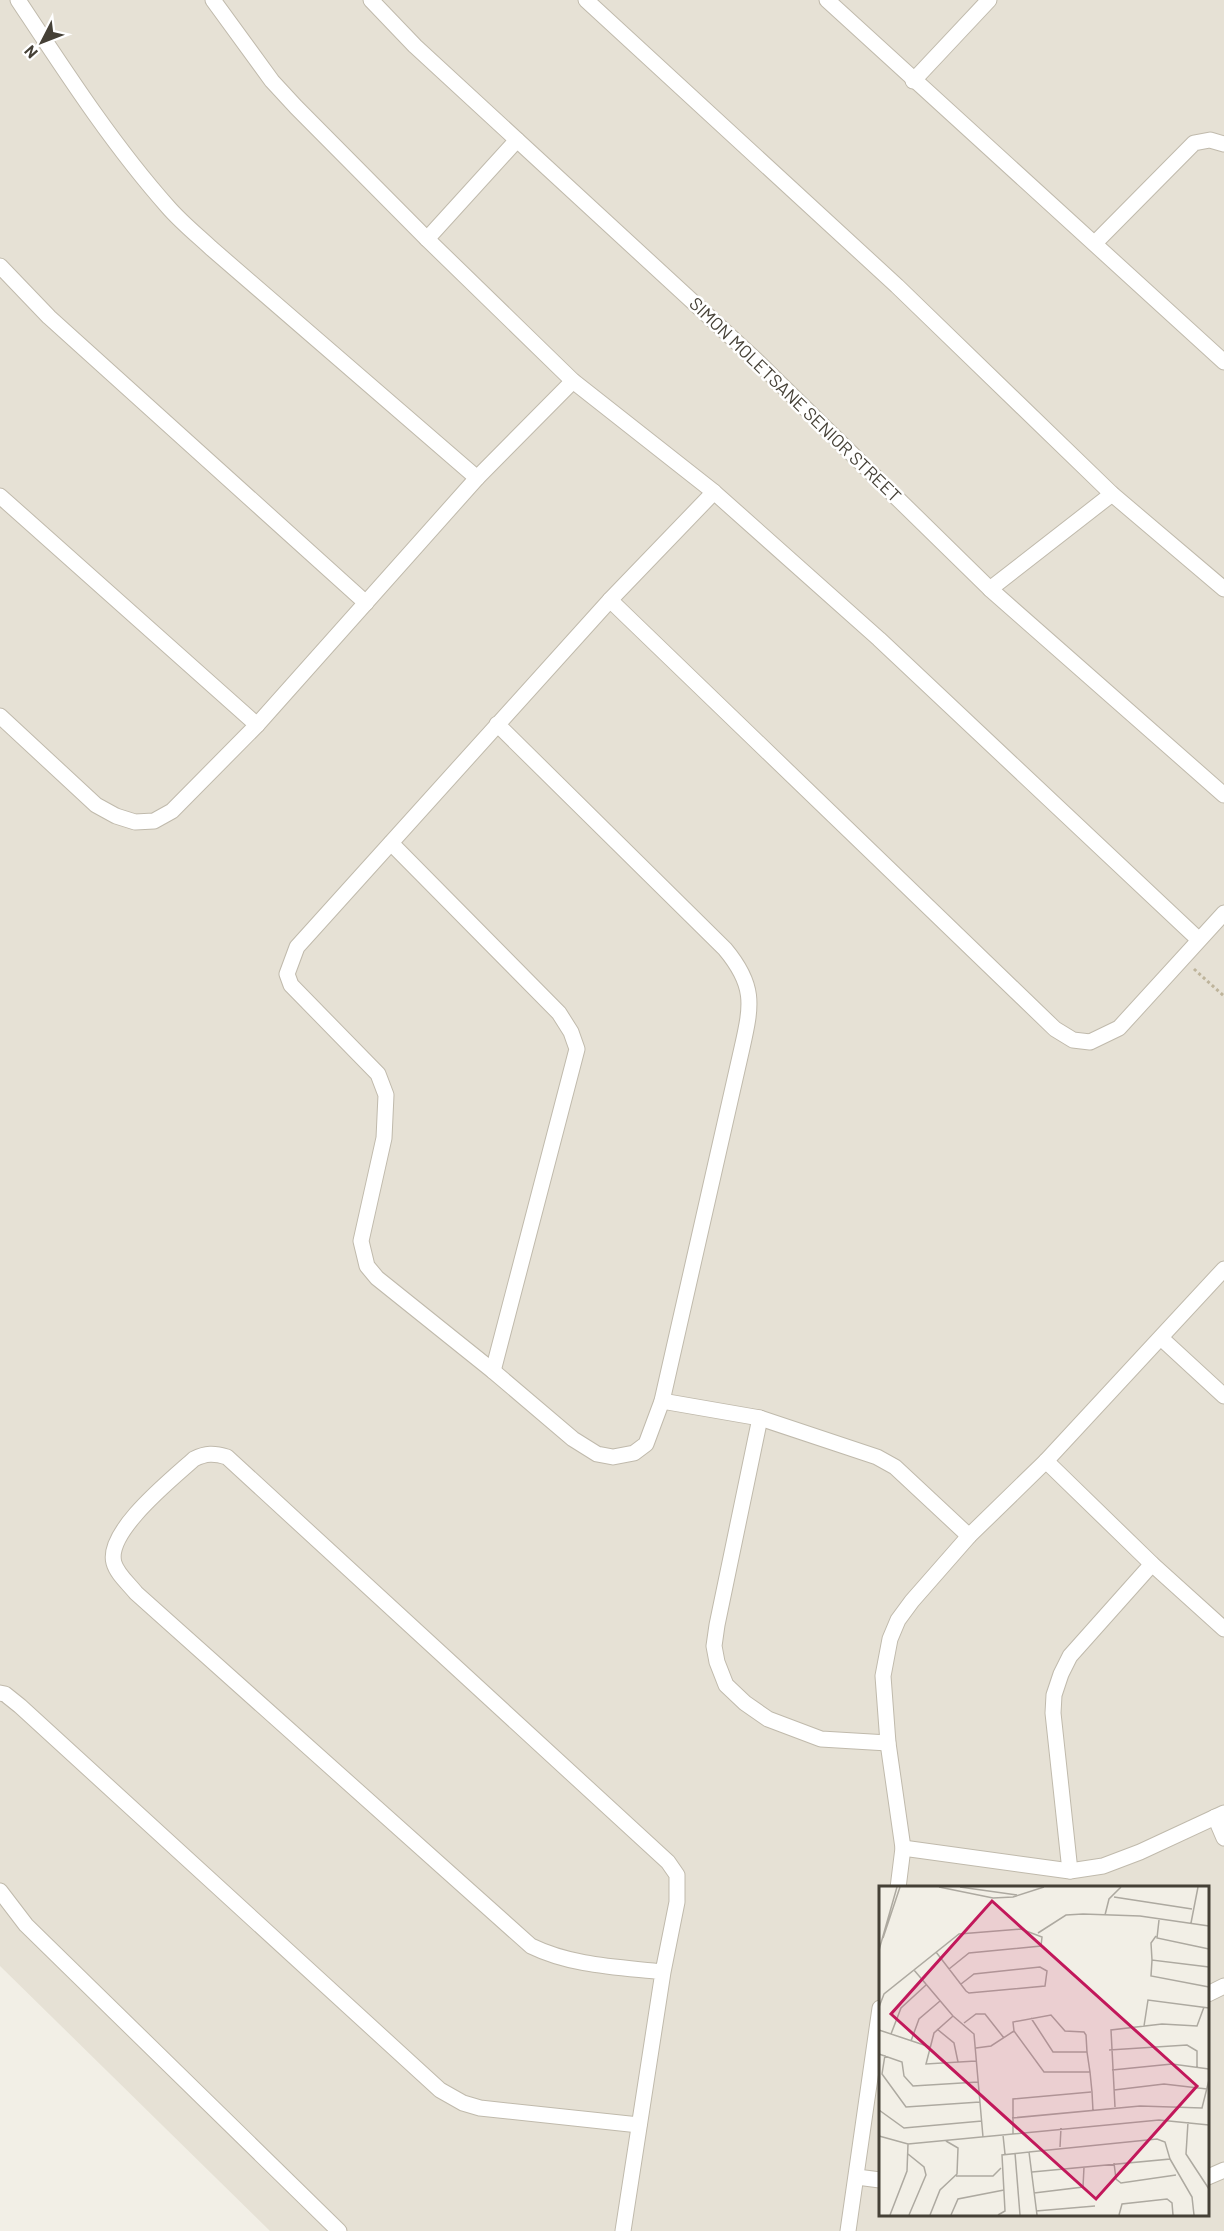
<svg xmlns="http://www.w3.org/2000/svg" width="1224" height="2231" font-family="Barlow,sans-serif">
<rect width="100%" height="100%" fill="#f2efe6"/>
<path fill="#e6e1d5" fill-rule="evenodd" d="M0,0H1224V2231H270L0,1966ZM880,1888H1208V2214H880Z"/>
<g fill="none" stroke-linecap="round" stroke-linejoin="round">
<g stroke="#c0baac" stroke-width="17">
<g id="street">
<path d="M18,0C65,71 112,144 168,207C181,222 197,235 211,248L477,478"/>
<polyline points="213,0 272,81 296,107 427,239 573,381 714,492 879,639 1198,939"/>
<polyline points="371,0 415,46 756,360 990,589 1224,795"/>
<polyline points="586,0 897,286 1112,494 1224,589"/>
<polyline points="827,0 1224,362"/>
<polyline points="913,81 989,0"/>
<polyline points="427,239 517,140"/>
<polyline points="1095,243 1194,143 1210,140 1224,144"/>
<polyline points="0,266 49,317 366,603"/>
<polyline points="0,496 257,725"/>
<polyline points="990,589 1112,494"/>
<polyline points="610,600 1055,1029 1073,1040 1090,1042 1119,1028 1224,913"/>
<polyline points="0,716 96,805 116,816 135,822 154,821 172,811 257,725 477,478 573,381"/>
<path d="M497,724L725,949C755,985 752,1004 742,1048L662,1401L646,1444L634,1453L613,1457L597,1454L573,1439L493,1371L377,1278L367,1266L361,1241L384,1138L386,1095L378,1074L291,985L287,974L297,947L610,600L714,492"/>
<polyline points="391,843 559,1013 571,1032 577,1049 493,1371"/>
<polyline points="1161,1338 1224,1396"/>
<polyline points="662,1401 760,1418 877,1457 895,1467 969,1536"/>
<polyline points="760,1418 717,1625 714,1646 717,1662 726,1685 745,1703 768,1719 821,1739 888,1743"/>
<polyline points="1046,1461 1152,1564 1224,1629"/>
<polyline points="0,1693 5,1694 20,1706 440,2090 463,2103 480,2108 639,2125"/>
<polyline points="1215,1817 1224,1838"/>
<polyline points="903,1848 1070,1871 1103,1866 1140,1852 1224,1813"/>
<polyline points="1070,1871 1053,1713 1054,1695 1061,1674 1070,1656 1152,1564"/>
<polyline points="898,1888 903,1848 888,1743 883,1676 890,1639 898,1620 912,1601 969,1536 1046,1461 1224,1269"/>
<polyline points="0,1891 26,1925 339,2231"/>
<polyline points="1208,1994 1224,1986"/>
<polyline points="857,2177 880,2180"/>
<polyline points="1208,2177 1224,2170"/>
<path d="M623,2231L663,1972L677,1902V1875L668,1862L227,1457C214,1453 206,1453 194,1459C172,1479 105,1532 114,1563C117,1574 129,1584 136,1593L531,1946C572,1966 618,1967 663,1972"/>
<polyline points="848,2231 880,2008"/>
</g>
</g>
<polyline stroke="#beb49b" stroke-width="3" stroke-dasharray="3 3" stroke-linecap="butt" points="1194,969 1224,996"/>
<use href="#street" stroke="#fff" stroke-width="15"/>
</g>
<g text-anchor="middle" stroke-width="5" stroke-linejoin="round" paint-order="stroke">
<g font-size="18" fill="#454036" stroke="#fff">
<text transform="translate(795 400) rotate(44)" y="6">SIMON MOLETSANE SENIOR STREET</text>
</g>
</g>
<g transform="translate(879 1886)">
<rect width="330" height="330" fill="#f2efe6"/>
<path fill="none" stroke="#ada9a0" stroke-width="1.5" d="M60,1L114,12L134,11L165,1M81,1L138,9M235,11L313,23M226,29L230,13L242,1M280,34L278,52L330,63M312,37L319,1M159,47L187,29L204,28L261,30L330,40M4,52L21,1M0,64L18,1M57,66L87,105L90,107L166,100L168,85L161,81L95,88L82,98M273,74L272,57L277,50M330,81L273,74L272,90L330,101M35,84L74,130L95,148L104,251M0,121L5,108L80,48L142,43L163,51L162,60L90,67L70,83M74,130L55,147L47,178L97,175M152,132L174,166H208M85,137L97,128H106L125,152M265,140L269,114L330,122M58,143L75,157L79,176M0,144L51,161M12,148L22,122L47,99M32,155L40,133L61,115M97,162L112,160L135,145M230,164L308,159L318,165V181M0,168L23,176L25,190L34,200L99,196M6,169L3,188L27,221L101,216M233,184L293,178L330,183M211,186H165L135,145L134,136L172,129L186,145L205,146L207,149L208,166L211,186L213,206L214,225M235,204L285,198L328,203M236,221L232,144L283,138L318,140L325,121M0,224L25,242L103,235M133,232L261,220L323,222L330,194M309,236L307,268L330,303M134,248V213L212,206M124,249L126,268M0,250L29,258L280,234L330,239M181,261L182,242M150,266L278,253L286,256L291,273L153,286M136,267L141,329M29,268L45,281L47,289L30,329M291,273L313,311L315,329M235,277L237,293L242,297L297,289M77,290H114L122,282M155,307L204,301L205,281M157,325L216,320M11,329L28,285L29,258M51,329L61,304L78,288L79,262L67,255M72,329L79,313L125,304M119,329L126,325L123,269L150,266L158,329M240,329L243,318L288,313L293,317L294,329"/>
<path fill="#c2185b" fill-opacity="0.15" stroke="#c2185b" stroke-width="3" d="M113,15L318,200L217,313L12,128Z"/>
<rect width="330" height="330" fill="none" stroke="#454036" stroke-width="3"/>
</g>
<g transform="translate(42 42) rotate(228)" stroke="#ffffff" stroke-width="4.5" paint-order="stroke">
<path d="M0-4.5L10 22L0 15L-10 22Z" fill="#454036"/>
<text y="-9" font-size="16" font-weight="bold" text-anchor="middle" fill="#454036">N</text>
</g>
</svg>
